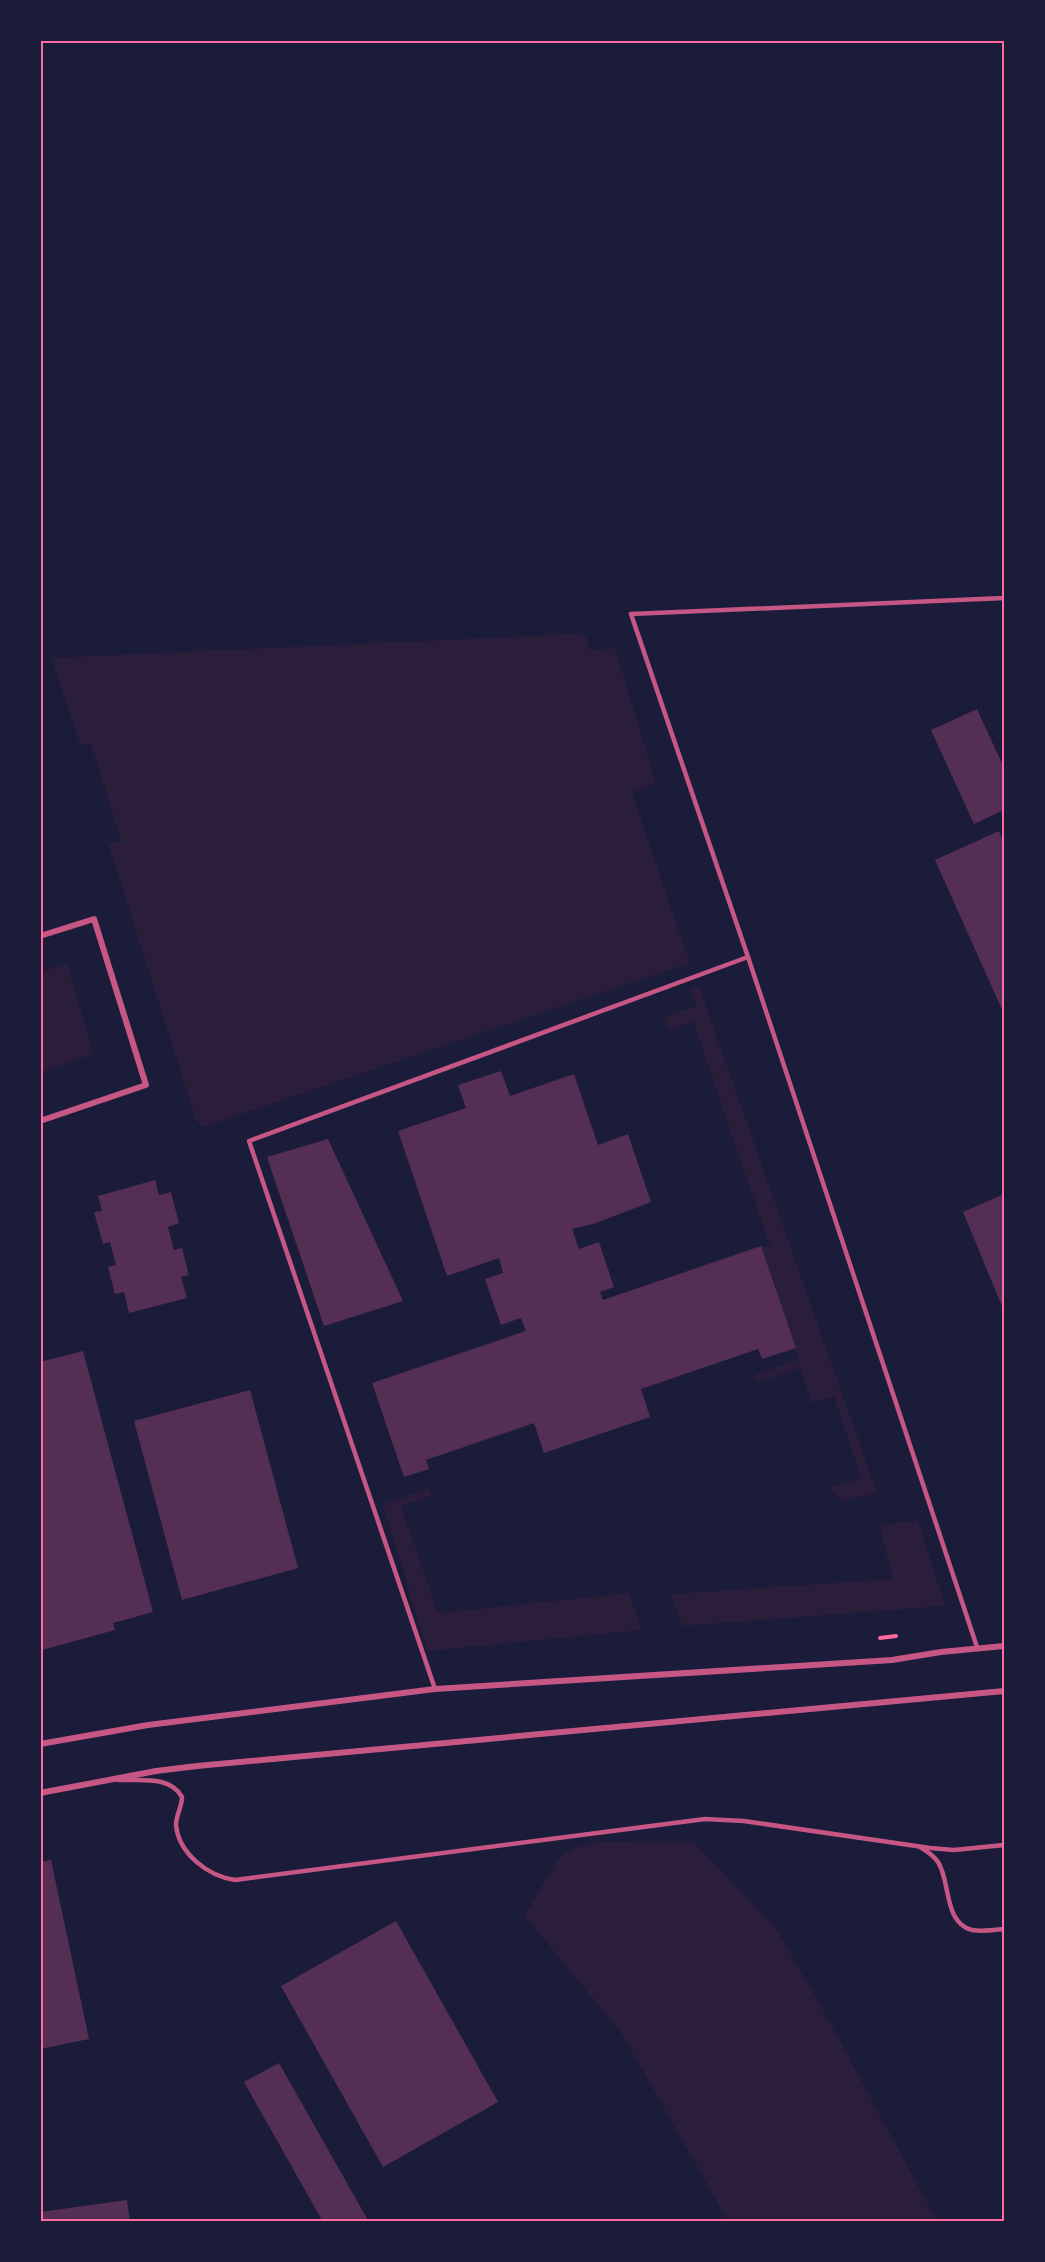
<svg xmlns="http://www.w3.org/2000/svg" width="1045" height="2262" font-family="Overpass,sans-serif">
<rect width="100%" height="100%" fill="#1b1b3a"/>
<g fill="#2a1e3b">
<polygon points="573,634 586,636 590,650 615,648 656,783 632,793 690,963 203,1127 196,1120 108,843 121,842 91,743 81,746 51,658"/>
<polygon points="67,963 94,1054 41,1072 41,972"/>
<polygon points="699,986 877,1493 843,1501 828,1488 861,1478 834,1396 812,1403 800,1368 757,1383 754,1375 799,1359 761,1246 770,1247 693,1021 669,1031 663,1017 697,1006 689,989"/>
<polygon points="430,1488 431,1496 401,1506 438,1613 629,1593 642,1630 427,1651 383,1504"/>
<polygon points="918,1520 945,1606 682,1626 671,1594 893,1579 879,1525"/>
<path d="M603,1841L641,1843H694L775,1927L819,2002L937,2221H728L622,2034L524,1915C538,1899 549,1866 563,1855C574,1847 590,1844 603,1841Z"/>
</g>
<g fill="#542f53">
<polygon points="977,709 1004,768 1004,810 974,824 931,730"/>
<polygon points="999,831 1004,844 1004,1014 935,860"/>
<polygon points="501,1071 510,1096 574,1074 598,1145 628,1134 651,1202 593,1224 572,1229 579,1249 599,1242 614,1287 600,1292 603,1300 761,1246 796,1348 762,1359 758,1349 641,1389 650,1417 544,1453 534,1423 426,1460 429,1469 404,1477 372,1383 526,1331 521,1318 501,1325 485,1279 503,1273 499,1258 447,1276 398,1131 466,1108 458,1085"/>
<polygon points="328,1139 403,1301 324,1326 267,1157"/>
<polygon points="155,1180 159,1195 171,1192 179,1223 168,1227 174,1250 182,1248 189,1275 181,1277 187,1298 129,1313 124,1292 115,1294 108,1267 116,1265 110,1242 103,1244 94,1212 102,1211 98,1196"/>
<polygon points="1004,1194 1004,1311 963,1212"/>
<polygon points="83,1351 153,1612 113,1623 115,1630 42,1650 40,1362"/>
<polygon points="250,1390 298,1568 182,1600 134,1421"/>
<polygon points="51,1860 89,2039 40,2049 40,1862"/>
<polygon points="396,1921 498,2102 383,2167 281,1986"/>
<polygon points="279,2063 369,2222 323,2222 244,2082"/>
<polygon points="127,2200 130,2222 40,2222 40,2212"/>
</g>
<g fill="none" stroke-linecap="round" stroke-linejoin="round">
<polyline stroke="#ff6b9d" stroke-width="4" points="880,1638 896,1636"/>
<g stroke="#c65784" stroke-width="4.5">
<polyline points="977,1647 748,957 631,614 1004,598"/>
<polyline points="435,1689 249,1141 748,957"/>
<path d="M118,1780C139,1781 170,1775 182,1797C182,1807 176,1815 176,1825C179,1854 208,1876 235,1880L705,1819L744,1821L930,1848L954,1850L1004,1845"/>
<path d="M920,1847C927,1851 933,1855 938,1862C951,1882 943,1922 972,1930C982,1932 994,1930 1004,1929"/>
</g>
<g stroke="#c65784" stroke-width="6">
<polyline points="40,936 94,919 146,1085 40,1121"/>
<polyline points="40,1744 148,1725 435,1689 892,1660 941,1652 1004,1646"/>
<polyline points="40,1793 156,1771 197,1766 1004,1691"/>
</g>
</g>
<rect width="1045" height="2262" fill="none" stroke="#1b1b3a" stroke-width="84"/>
<rect x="42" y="42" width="961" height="2178" fill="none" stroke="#ff6b9d" stroke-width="2"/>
</svg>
